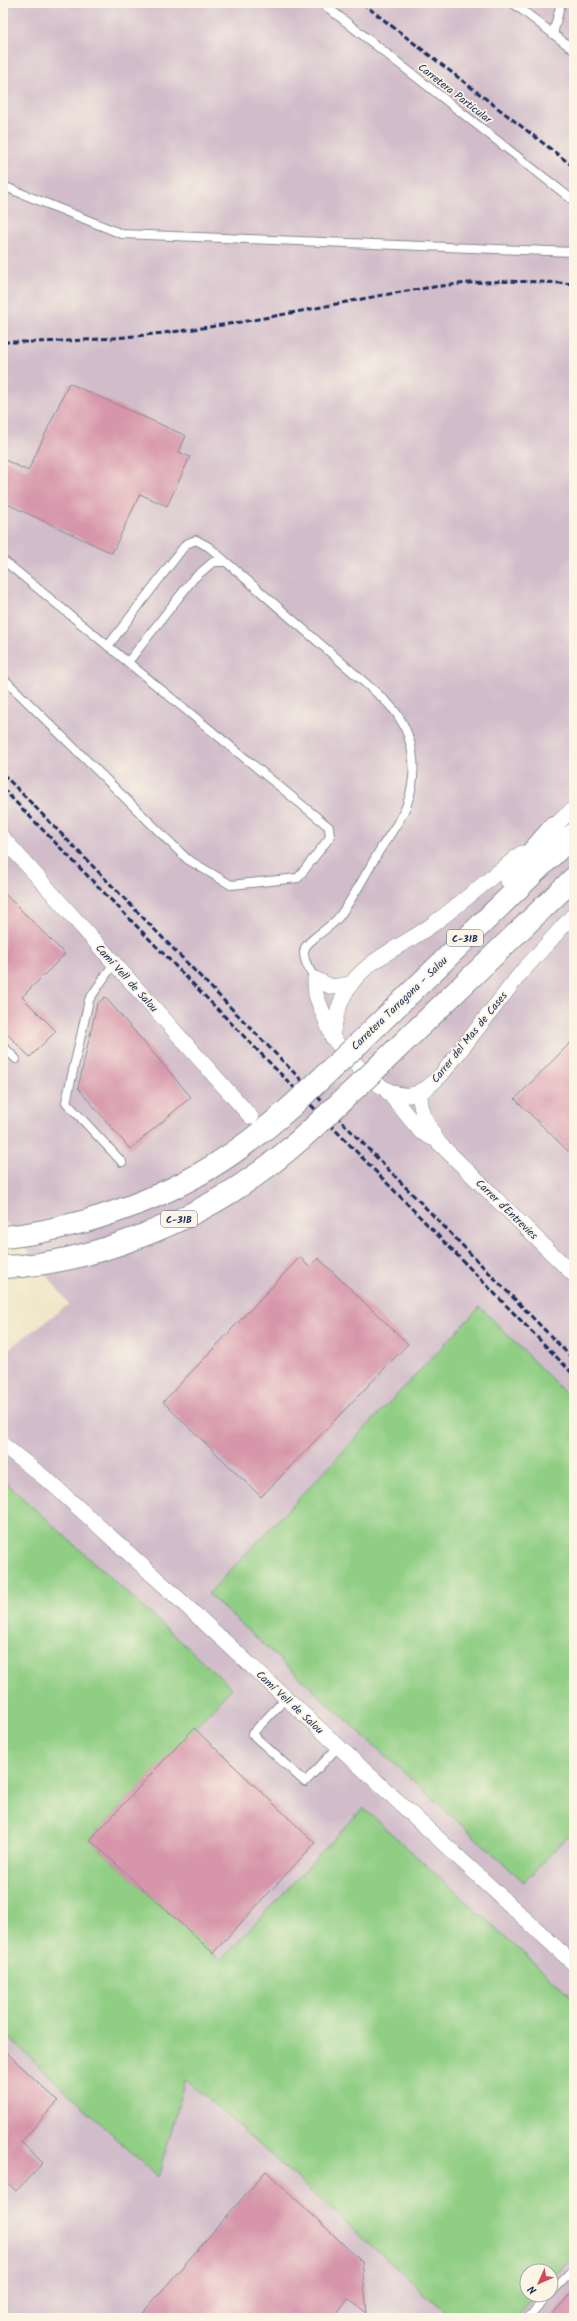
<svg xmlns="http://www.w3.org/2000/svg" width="577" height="2321" font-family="Kalam,sans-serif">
<rect width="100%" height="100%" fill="#fcf5e5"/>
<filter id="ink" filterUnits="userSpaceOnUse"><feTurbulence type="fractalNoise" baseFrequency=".025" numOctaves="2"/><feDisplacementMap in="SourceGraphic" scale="8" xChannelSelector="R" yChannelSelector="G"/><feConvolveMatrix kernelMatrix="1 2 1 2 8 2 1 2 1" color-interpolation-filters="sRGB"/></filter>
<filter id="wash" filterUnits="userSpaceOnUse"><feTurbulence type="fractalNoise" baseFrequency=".012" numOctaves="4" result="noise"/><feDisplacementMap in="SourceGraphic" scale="16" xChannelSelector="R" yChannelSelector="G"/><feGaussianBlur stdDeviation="0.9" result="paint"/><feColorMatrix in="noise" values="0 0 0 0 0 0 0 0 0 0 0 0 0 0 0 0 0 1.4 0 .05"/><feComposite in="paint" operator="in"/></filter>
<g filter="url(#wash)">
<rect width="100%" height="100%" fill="#f1e7ca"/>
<path fill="#d1bdca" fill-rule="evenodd" d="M3,3H574V2318H3V1353L69,1304L6,1222H3ZM527,2271H551V2295H527Z"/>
<g fill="#90ce84" stroke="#567e71">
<polygon points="480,1307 574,1402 574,1830 524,1882 208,1594"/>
<polygon points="3,1480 232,1688 90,1840 221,1960 363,1808 574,1999 574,2256 551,2280 551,2271 527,2271 527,2295 537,2295 516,2318 452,2318 186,2079 158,2177 3,2032"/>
</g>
<g id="blocks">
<g fill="#d695aa">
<polygon points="69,383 186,436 179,452 190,457 167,506 140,494 112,553 3,502 3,459 28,471"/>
<polygon points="4,893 65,954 22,997 56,1031 30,1057 3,1030"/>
<polygon points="105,997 191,1097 130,1149 78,1088 97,1004"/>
<polygon points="574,1039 574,1157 515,1099"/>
<polygon points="300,1257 309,1267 318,1258 408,1344 261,1497 163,1402"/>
<polygon points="194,1728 315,1843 213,1953 90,1840"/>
<polygon points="3,2049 58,2101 21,2142 43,2163 16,2191 3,2179"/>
<polygon points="266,2171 362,2262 367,2313 348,2299 333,2318 138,2318"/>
<polygon points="574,2290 574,2318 549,2318"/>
</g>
</g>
</g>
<g filter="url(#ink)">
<use href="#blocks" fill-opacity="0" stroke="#868b94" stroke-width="1"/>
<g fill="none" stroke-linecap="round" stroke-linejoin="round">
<g stroke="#868b94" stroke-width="10">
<g id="service">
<polyline points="322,3 574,201"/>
<polyline points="513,3 574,50"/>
<polyline points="553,34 561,3"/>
<polyline points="3,186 122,234 574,252"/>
<polyline points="3,560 329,827 330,837 298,878 231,885 187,859 3,678"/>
<path d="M108,646L186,544L196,540L209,547L371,688C380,696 390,704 397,714C415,740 418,774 407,804C402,819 390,834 381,848C367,871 355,896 338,918C330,928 308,940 305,948C301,958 310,970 315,979"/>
<polyline points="128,662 193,579 213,562 225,562"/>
<polyline points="114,963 89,1000 66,1102 122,1162"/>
<polyline points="3,1046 16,1059"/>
<polyline points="286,1698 252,1734 305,1782 338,1747"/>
<polyline points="551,2293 574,2269"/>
<polyline points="528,2318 549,2295"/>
</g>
</g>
<g stroke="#868b94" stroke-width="16">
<g id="minor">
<polyline points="547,833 574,808"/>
<polyline points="3,838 251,1117"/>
<path d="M522,853C491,877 462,903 429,927C404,945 370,958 351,984C339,1000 335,1018 332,1037C348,1056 381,1098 409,1095C423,1094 433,1083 442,1074L520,974L574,914"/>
<polyline points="332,1036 316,995 315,979 332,987 351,984"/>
<polyline points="387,1091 421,1132 432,1138"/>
<path d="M420,1091C419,1112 428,1126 439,1143L574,1275"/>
<polyline points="3,1445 51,1483 168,1589 574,1964"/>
</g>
</g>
<g stroke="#868b94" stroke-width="24">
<g id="trunk">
<polyline points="510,878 554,828"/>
<polyline points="358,1044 574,834"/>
<polyline points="380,1065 574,878"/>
<path d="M3,1237C32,1235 58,1228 86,1221C169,1197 229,1163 293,1105"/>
<path d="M3,1267C85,1265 190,1223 256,1175C277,1160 296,1144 314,1127"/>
</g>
</g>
<use href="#service" stroke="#fff" stroke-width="8"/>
<use href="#minor" stroke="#fff" stroke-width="15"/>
<use href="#trunk" stroke="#fff" stroke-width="22"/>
<g stroke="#1b2f5e" stroke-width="3" stroke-dasharray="6 3" stroke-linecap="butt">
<polyline points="362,3 574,167"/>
<path d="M3,342C88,343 170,334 253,320C322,308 390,291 459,284C497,280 536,281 574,284"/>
<polyline points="3,774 574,1360"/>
<polyline points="3,789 574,1375"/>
</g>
<g stroke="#868b94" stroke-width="24" stroke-linecap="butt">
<g id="trunk-bridge">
<polyline points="293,1105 358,1044"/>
<polyline points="314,1127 380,1065"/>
</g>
</g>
<use href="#trunk-bridge" stroke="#fff" stroke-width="22"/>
</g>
</g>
<g text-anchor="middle" stroke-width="3.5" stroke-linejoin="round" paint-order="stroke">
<g fill="#fcf5e5" stroke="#5e6a86" stroke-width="1">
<rect x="447" y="930" width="36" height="16" rx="3"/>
<rect x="161" y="1211" width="36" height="16" rx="3"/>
</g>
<g font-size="10" font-weight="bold" fill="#1b2f5e">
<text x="465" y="942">C-31B</text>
<text x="179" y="1223">C-31B</text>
</g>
<g font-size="11" fill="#1b2f5e" stroke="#fcf5e5">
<text transform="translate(455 93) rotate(38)" y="4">Carretera Particular</text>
<text transform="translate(127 978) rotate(48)" y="4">Camí Vell de Salou</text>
<text transform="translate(399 1003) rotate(-44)" y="4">Carretera Tarragona - Salou</text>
<text transform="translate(469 1037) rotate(-51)" y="4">Carrer del Mas de Cases</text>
<text transform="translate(507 1209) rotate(44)" y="4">Carrer d'Entrevies</text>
<text transform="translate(290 1702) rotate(43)" y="4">Camí Vell de Salou</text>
</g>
</g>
<rect width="577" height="2321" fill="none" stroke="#fcf5e5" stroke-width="16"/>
<g transform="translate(539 2283) rotate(225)"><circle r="19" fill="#fcf5e5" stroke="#a2a6af"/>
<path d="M0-3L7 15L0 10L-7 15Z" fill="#d1495b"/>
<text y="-6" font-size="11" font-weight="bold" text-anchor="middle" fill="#1b2f5e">N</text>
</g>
</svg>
